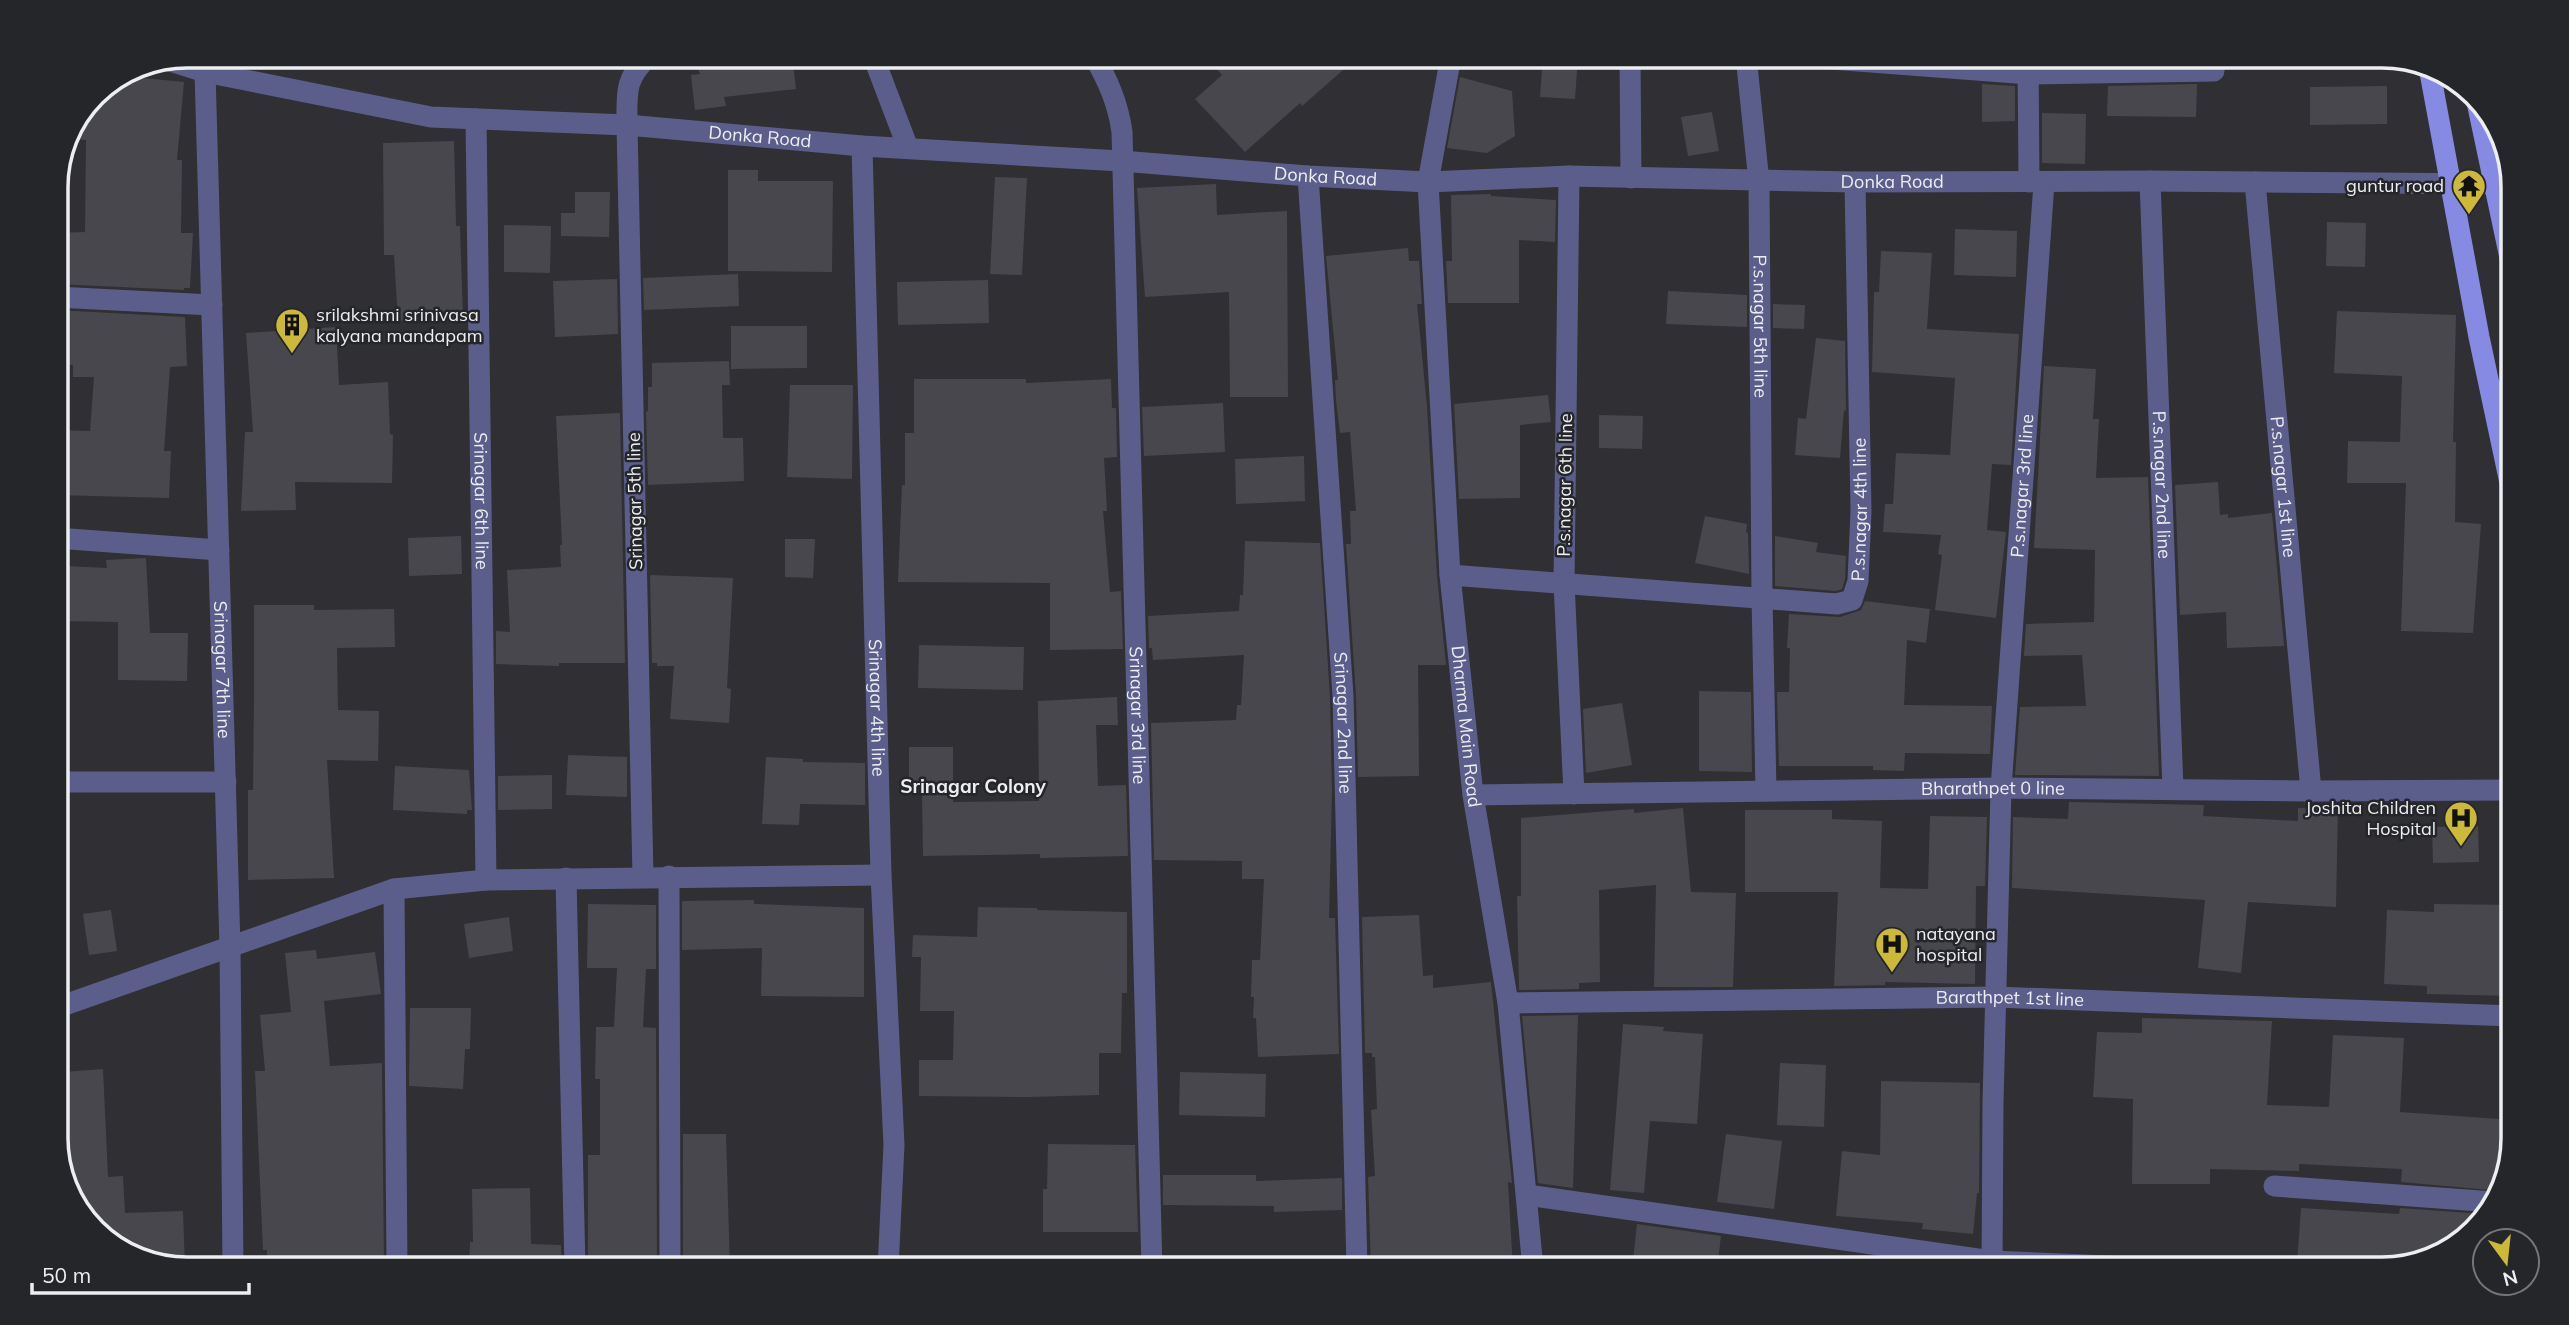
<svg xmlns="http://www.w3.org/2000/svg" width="2569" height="1325" font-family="Mulish,sans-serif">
<rect width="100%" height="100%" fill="#2f2f34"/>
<g fill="#47474d">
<polygon points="694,56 792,56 796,89 724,97 726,106 695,110 691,75 700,74"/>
<polygon points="1205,56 1359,56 1302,106 1300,103 1245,152 1195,99 1222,75"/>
<polygon points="1543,56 1578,56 1575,99 1540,97"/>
<polygon points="122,76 184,82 177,160 182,160 181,233 193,233 190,288 184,288 184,290 56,284 56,233 85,232 86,140 74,139 95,94"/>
<polygon points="1460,77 1512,91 1515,136 1487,153 1447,148"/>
<polygon points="1982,84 2015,86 2015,121 1982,122"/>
<polygon points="2197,84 2196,117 2107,116 2108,86"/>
<polygon points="2387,86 2387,124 2310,125 2310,87"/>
<polygon points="1712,112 1719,151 1688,156 1681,117"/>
<polygon points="2042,113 2086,114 2085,164 2042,163"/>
<polygon points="454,141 456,226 460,226 463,317 398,321 394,255 384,255 383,143"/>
<polygon points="728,170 758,170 758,181 833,181 832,272 728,271"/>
<polygon points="995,177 1027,178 1022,275 990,274"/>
<polygon points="1216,184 1217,215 1287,211 1288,397 1230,397 1229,292 1145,297 1137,188"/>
<polygon points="575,192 610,192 609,237 561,236 561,213 575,213"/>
<polygon points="1491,194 1491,196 1556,200 1555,242 1519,240 1519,303 1448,303 1446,261 1452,261 1451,195"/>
<polygon points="2327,222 2366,223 2365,267 2326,266"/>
<polygon points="504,225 551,226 550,273 504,272"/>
<polygon points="1955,229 2017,231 2016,277 1954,275"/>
<polygon points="1408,248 1409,261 1419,261 1422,304 1417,304 1427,407 1437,576 1446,665 1418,665 1419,776 1358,777 1356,696 1346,544 1351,544 1350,511 1356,511 1350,432 1340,433 1336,400 1335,380 1338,380 1326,256"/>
<polygon points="1881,251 1932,253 1927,329 2019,334 2011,465 1992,464 1987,530 2006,532 1996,618 1935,610 1942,555 1938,554 1941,535 1883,532 1885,504 1893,504 1896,453 1950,455 1955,378 1872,372 1874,292 1879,292"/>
<polygon points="738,274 739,306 644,310 643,278"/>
<polygon points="617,279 618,334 555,337 553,281"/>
<polygon points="988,280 989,323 898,325 897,282"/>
<polygon points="1668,291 1747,295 1747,327 1666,324"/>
<polygon points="1773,304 1805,305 1804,329 1773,328"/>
<polygon points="56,310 185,317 187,366 170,367 164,451 171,451 169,498 56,495 56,430 90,431 94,377 73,377 73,365 56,364"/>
<polygon points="2337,311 2456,315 2453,442 2456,442 2455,522 2481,524 2473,633 2401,631 2406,483 2347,483 2348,441 2400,442 2402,376 2334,373"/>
<polygon points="731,326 807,326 807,368 731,369"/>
<polygon points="336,327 339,385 388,382 390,434 393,435 392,483 295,482 296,510 241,511 245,432 253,432 246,333"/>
<polygon points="1816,338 1845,341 1846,411 1844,410 1840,458 1795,455 1798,418 1806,419"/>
<polygon points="729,361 730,385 722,385 723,438 743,438 744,481 648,485 646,412 648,411 648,387 652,387 652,363"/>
<polygon points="2044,366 2096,369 2093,419 2099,419 2096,478 2148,477 2159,776 2015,775 2020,707 2086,706 2082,655 2024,656 2026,624 2094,622 2095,550 2034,548"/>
<polygon points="914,379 1026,379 1026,383 1111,379 1112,408 1116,408 1117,457 1104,458 1107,511 1103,511 1110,592 1121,591 1123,649 1050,650 1050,583 898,582 902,485 905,485 905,433 914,433"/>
<polygon points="790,385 853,385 852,479 787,477"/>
<polygon points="1548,395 1551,422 1520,425 1520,498 1459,499 1454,404"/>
<polygon points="1223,403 1225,452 1144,456 1142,407"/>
<polygon points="620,413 625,663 559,663 559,666 496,664 496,631 510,632 507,570 561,567 560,545 562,545 556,416"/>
<polygon points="1599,415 1643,416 1642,449 1599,448"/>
<polygon points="1304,456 1305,501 1236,504 1235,459"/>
<polygon points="2218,482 2220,515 2228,514 2228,518 2272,513 2284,646 2227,648 2226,612 2180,615 2175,485"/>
<polygon points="1705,516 1747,524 1746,532 1748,533 1749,574 1695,563"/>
<polygon points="461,536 462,574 409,576 408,538"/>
<polygon points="1775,536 1818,543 1816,552 1846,556 1845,579 1842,589 1836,591 1775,586"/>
<polygon points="785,539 815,539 813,578 785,577"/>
<polygon points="1245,541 1320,543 1330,697 1332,791 1329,918 1335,918 1339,1054 1258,1057 1256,1018 1253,1018 1254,997 1251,997 1252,960 1260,960 1264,879 1242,879 1242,861 1154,860 1151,723 1236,720 1237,705 1241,705 1244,655 1153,660 1152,648 1149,648 1148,616 1239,611 1240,595 1243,595"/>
<polygon points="146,558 150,633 188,633 187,681 118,680 118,622 62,621 65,566 107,568 106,560"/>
<polygon points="650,575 733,578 727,688 731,689 729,723 670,719 674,666 657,666 657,663 652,663"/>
<polygon points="1865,601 1930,609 1926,643 1907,640 1904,705 1992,706 1990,754 1905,753 1904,771 1873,770 1873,766 1779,766 1777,692 1789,692 1790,648 1787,648 1789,614 1840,617 1861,610"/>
<polygon points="254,605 314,605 314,610 394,609 395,647 337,648 338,710 379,711 378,761 327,760 334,878 248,880 248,790 253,790 254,697"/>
<polygon points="919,645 1024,647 1023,690 918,688"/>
<polygon points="1699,691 1751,692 1752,772 1699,771"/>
<polygon points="1117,697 1118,725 1096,725 1098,786 1126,785 1128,856 1040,858 1040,854 923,856 922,794 909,794 909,747 953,747 953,802 1039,801 1038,701"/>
<polygon points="1622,703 1632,765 1586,773 1583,709"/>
<polygon points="568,755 627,757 627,797 566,795"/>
<polygon points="766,757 803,759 803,762 865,763 865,805 800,804 799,825 762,824"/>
<polygon points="395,766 469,770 472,810 467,810 467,814 393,810"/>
<polygon points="552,775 552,809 498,810 498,776"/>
<polygon points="2069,802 2204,805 2203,816 2298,821 2298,808 2338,809 2336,907 2248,902 2241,973 2198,968 2205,900 2012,888 2013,817 2068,819"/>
<polygon points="1683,808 1691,892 1736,893 1733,987 1654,987 1656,885 1599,890 1600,982 1579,983 1579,989 1519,990 1517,896 1521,896 1521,818 1634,809 1634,813"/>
<polygon points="1745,810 1832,810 1832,819 1882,821 1880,888 1928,889 1930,816 1987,817 1985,886 1976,886 1975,984 1885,982 1885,985 1834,986 1838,892 1745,892"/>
<polygon points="2478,826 2479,862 2433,863 2432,827"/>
<polygon points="754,900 754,904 864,908 864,997 761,996 762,948 682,950 682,901"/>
<polygon points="588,904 656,905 656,969 646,969 643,1027 656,1028 657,1269 588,1269 588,1155 600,1155 600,1079 595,1079 596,1027 614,1027 617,968 587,968"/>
<polygon points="2434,904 2513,905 2513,996 2427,994 2427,986 2384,984 2387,910 2434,912"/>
<polygon points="978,907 1037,908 1037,910 1127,912 1127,993 1122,993 1121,1053 1099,1053 1099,1095 1029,1097 919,1096 919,1060 953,1060 954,1011 920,1011 921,957 912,957 913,935 977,937"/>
<polygon points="111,910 117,951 89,955 83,914"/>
<polygon points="1419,915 1423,976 1433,975 1433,988 1491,982 1512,1183 1508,1182 1513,1269 1371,1269 1368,1177 1375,1176 1371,1110 1377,1109 1375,1057 1372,1057 1372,1053 1365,1053 1362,917"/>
<polygon points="509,917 513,951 469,958 464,924"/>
<polygon points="316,950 317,959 375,952 381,994 324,1001 330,1066 382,1063 384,1269 267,1269 267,1250 263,1250 255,1071 265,1071 260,1015 291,1012 285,953"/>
<polygon points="410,1008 471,1008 470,1049 465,1049 463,1089 409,1086"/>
<polygon points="1578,1015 1573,1188 1538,1183 1522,1016"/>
<polygon points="2142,1018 2272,1021 2267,1105 2329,1107 2333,1035 2404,1038 2400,1112 2513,1120 2513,1138 2501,1191 2401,1182 2402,1169 2299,1164 2299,1171 2210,1169 2210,1184 2132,1184 2133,1099 2093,1097 2097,1032 2142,1033"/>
<polygon points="1623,1024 1664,1027 1663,1031 1703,1034 1697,1124 1650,1121 1644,1193 1610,1190"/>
<polygon points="1780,1063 1826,1065 1824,1127 1777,1125"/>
<polygon points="103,1069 108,1177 123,1176 125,1213 183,1211 185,1268 129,1256 78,1211 62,1163 69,1164 64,1072"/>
<polygon points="1180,1072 1266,1074 1265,1117 1179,1115"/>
<polygon points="1881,1081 1980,1083 1979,1193 1977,1193 1973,1234 1922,1229 1923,1223 1836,1216 1842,1151 1880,1155"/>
<polygon points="683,1134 726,1134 730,1269 683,1269"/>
<polygon points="1726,1134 1782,1141 1774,1209 1717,1202"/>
<polygon points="1048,1144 1135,1145 1138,1232 1043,1232 1043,1189 1047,1189"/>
<polygon points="1163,1175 1256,1175 1256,1181 1342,1178 1342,1210 1274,1212 1274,1206 1163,1205"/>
<polygon points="530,1188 531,1244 561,1245 562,1269 469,1269 470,1242 473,1242 472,1189"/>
<polygon points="2301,1208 2399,1214 2400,1208 2483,1214 2454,1247 2382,1269 2347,1269 2347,1266 2297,1263"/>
<polygon points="1637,1224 1721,1236 1717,1269 1632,1269"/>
</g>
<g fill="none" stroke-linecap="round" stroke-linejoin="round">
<g stroke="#5b5e8a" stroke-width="21">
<polyline points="873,56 908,148"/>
<path id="s1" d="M1094,56C1108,81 1118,103 1122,132L1152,1269"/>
<path id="s2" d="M1451,56L1428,182L1450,575L1473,795L1508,1003L1533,1269"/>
<polyline points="1630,56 1631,178"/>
<path id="s3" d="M1746,56L1759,182L1762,598L1766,791"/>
<polyline points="1792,56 2029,74 2214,71"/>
<polyline points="2028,56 2029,182"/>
<path id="s4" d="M167,60L205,72L431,117L627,125L862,146L1121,161L1308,176L1428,182L1569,176L1855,182L2150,181L2494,184"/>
<path id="s5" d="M205,72L230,947L233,1269"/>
<path id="s6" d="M476,119L486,880"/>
<path id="s7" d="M862,146L881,875L894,1145L888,1269"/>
<path id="s8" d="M1308,176L1343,696L1357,1269"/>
<polyline points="1569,176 1564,583 1574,794"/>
<path id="s9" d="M2150,181L2173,789"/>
<path id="s10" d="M2255,182L2311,791"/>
<polyline points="56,297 212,305"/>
<polyline points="56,538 219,550"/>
<path id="s11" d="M1450,575L1837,604L1852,600L1858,581L1861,511L1855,182"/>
<polyline points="56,782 226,782"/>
<path id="s12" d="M1473,795L2001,788L2311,791L2513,790"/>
<polyline points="669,876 670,1269"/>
<path d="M643,877L627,125C627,93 624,79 649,56"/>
<polyline points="566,878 575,1269"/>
<polyline points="394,889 397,1269"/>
<path id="s13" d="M1508,1003L1996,997L2513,1016"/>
<polyline points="56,1008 394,889 486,880 881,875"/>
<polyline points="2274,1186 2494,1202"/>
<polyline points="1527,1195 1992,1261 2180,1269"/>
<path id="s14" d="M1992,1269L1993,1103L2001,788L2044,183"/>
</g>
<g stroke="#868ae3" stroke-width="21">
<polyline points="2429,67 2479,337 2513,497"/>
<polyline points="2477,102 2513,272"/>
</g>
</g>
<defs>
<g id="temple-pin" transform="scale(1.75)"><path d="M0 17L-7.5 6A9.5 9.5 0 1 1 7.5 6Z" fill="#cdb938" stroke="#25262a"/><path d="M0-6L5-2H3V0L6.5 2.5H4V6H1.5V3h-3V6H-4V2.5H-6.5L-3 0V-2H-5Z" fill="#111"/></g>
<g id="building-pin" transform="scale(1.75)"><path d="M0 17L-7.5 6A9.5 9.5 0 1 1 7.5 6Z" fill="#cdb938" stroke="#25262a"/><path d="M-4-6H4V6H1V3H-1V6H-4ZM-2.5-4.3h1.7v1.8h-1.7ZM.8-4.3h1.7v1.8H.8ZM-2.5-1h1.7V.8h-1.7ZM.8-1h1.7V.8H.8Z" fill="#111"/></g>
<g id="hospital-pin" transform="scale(1.75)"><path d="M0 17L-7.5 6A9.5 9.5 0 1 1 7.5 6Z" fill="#cdb938" stroke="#25262a"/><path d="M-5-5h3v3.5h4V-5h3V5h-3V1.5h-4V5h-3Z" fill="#111"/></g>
</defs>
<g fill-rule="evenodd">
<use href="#temple-pin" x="2469" y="186"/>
<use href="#building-pin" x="292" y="325"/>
<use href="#hospital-pin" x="2461" y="818"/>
<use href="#hospital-pin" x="1892" y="944"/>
</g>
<g text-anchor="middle" stroke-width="5" stroke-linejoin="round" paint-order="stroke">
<g font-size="18" fill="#edeef1" stroke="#25262a">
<text dy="6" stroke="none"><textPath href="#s4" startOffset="600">Donka Road</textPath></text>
<text dy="6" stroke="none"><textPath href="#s4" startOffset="1167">Donka Road</textPath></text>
<text dy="6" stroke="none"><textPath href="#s4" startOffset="1734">Donka Road</textPath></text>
<text dy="6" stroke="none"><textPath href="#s3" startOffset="271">P.s.nagar 5th line</textPath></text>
<text transform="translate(1565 485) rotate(-89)" y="6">P.s.nagar 6th line</text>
<text dy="6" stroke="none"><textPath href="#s14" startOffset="784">P.s.nagar 3rd line</textPath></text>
<text dy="6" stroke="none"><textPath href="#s9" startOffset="304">P.s.nagar 2nd line</textPath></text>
<text dy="6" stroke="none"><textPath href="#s10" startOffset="306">P.s.nagar 1st line</textPath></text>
<text dy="6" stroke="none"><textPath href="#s6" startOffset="382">Srinagar 6th line</textPath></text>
<text transform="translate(635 501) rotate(-91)" y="6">Srinagar 5th line</text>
<text dy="6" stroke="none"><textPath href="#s11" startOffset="495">P.s.nagar 4th line</textPath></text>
<text dy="6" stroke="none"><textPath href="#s5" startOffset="598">Srinagar 7th line</textPath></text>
<text dy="6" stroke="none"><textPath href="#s7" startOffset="562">Srinagar 4th line</textPath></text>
<text dy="6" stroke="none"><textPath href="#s1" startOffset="665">Srinagar 3rd line</textPath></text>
<text dy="6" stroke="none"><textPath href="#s8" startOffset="548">Srinagar 2nd line</textPath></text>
<text dy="6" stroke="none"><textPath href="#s2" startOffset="674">Dharma Main Road</textPath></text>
<text dy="6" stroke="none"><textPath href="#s12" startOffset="520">Bharathpet 0 line</textPath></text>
<text dy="6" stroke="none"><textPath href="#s13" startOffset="502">Barathpet 1st line</textPath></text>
</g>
<g font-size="18" fill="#edeef1" stroke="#25262a" text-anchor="end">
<text x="2444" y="192">guntur road</text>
<text x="316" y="321" text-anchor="start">srilakshmi srinivasa<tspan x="316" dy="21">kalyana mandapam</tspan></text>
<text x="2436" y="814">Joshita Children<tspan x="2436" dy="21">Hospital</tspan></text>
<text x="1916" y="940" text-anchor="start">natayana<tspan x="1916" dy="21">hospital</tspan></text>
</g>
<g font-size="19" font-weight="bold" fill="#edeef1" stroke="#25262a">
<text x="973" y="793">Srinagar Colony</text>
</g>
</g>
<path d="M0 0H2569V1325H0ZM187 68H2382A119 119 0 0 1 2501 187V1138A119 119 0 0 1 2382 1257H187A119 119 0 0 1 68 1138V187A119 119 0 0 1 187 68Z" fill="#25262a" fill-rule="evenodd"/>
<path fill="none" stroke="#edeef1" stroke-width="3.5" d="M187 68H2382A119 119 0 0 1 2501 187V1138A119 119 0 0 1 2382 1257H187A119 119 0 0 1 68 1138V187A119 119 0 0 1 187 68Z"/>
<g transform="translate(2506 1262) rotate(165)"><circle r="33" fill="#25262a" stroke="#75767a" stroke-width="2"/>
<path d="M0-5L12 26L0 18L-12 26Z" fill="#cdb938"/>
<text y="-10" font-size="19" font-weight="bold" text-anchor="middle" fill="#edeef1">N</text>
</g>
<path d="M32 1283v10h217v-10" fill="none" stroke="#edeef1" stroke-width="3.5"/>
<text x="42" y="1283" font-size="21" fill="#edeef1" stroke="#25262a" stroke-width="5" paint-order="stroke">50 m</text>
</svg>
